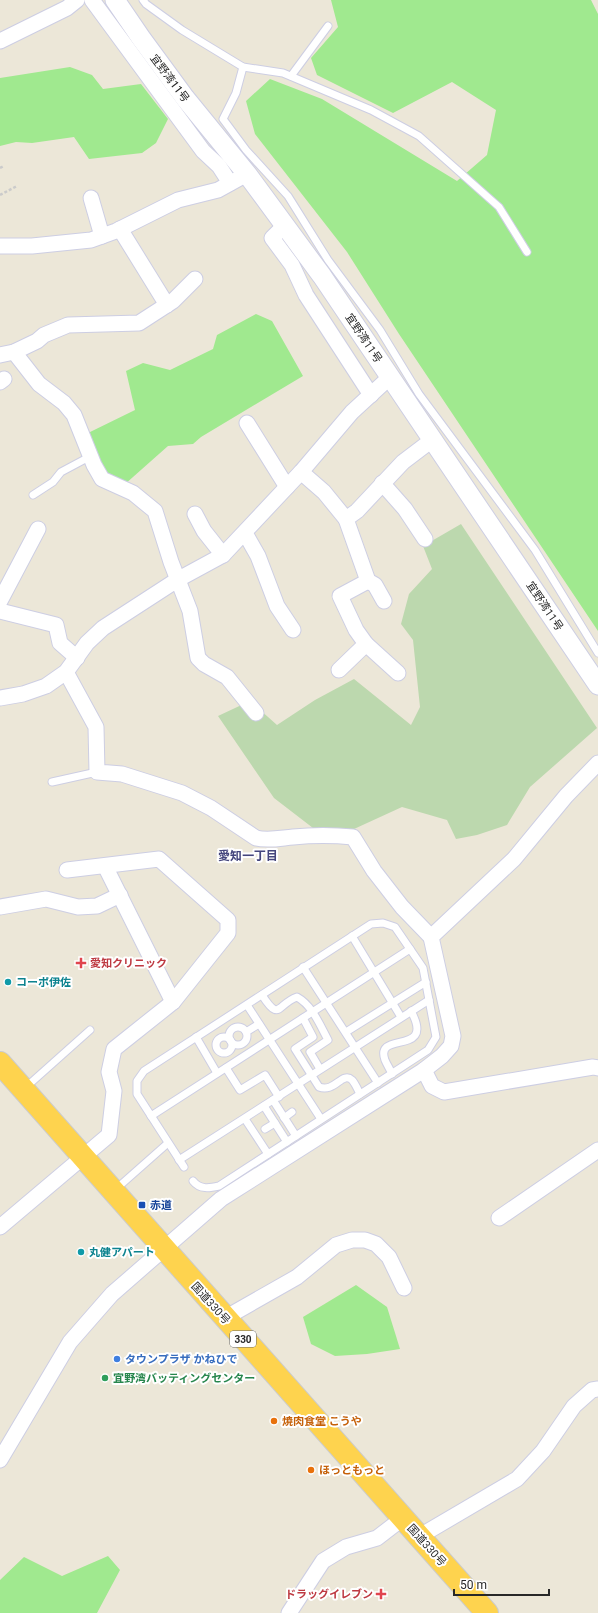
<svg xmlns="http://www.w3.org/2000/svg" width="598" height="1613" font-family="Roboto,'Noto Sans JP',sans-serif">
<rect width="100%" height="100%" fill="#ece7d8"/>
<g fill="#a0e98f">
<polygon points="331,0 591,0 598,14 598,631 399,334 347,252 255,134 246,101 270,79 322,99 457,181 487,155 496,110 452,82 393,113 317,75 311,58 338,27"/>
<polygon points="70,67 92,75 103,89 141,84 168,119 156,143 142,153 89,159 74,137 32,143 16,142 0,146 0,78"/>
<polygon points="256,314 272,321 303,376 201,437 193,444 168,446 124,485 105,477 88,433 135,410 126,371 143,363 170,370 213,349 217,335"/>
<polygon points="356,1285 387,1307 400,1349 367,1354 335,1356 311,1344 303,1317"/>
<polygon points="108,1556 120,1570 97,1613 0,1613 0,1580 24,1557 62,1576"/>
</g>
<polygon fill="#bcd8ae" points="461,524 597,728 530,787 507,825 477,835 456,839 447,820 402,807 354,829 313,828 274,798 218,716 250,701 277,725 315,700 354,679 411,725 420,707 413,640 401,624 409,594 432,569 423,546"/>
<g fill="none" stroke-linecap="round" stroke-linejoin="round">
<g stroke="#cdcee3" stroke-width="9">
<g id="service">
<polyline points="143,0 146,4 182,30 243,67 283,73 371,110 419,136 499,207 527,252"/>
<polyline points="243,67 236,93 223,119 246,150 288,196 328,260 380,330 419,394 535,550 598,653"/>
<polyline points="291,76 328,26"/>
<polyline points="33,495 53,482 61,472 91,456"/>
<polyline points="52,782 97,772"/>
<polyline points="352,936 401,1017"/>
<polyline points="303,967 378,1083"/>
<path d="M262,995C280,1023 277,1004 297,997C312,1005 320,1025 328,1040L310,1052L320,1069"/>
<polyline points="247,1005 321,1119"/>
<path d="M303,1018L313,1037L295,1049L319,1087C335,1093 342,1071 352,1080C355,1083 358,1090 360,1094"/>
<circle cx="238" cy="1036" r="9"/>
<polyline points="246,1032 259,1024"/>
<polyline points="346,1032 426,982"/>
<circle cx="224" cy="1045" r="8"/>
<polyline points="196,1037 217,1073"/>
<polyline points="226,1068 240,1090 265,1075 279,1097"/>
<path d="M392,1074C390,1069 387,1065 385,1060C374,1030 436,1057 411,1011"/>
<polyline points="25,1088 90,1030"/>
<polyline points="273,1100 296,1136"/>
<polyline points="264,1106 287,1142"/>
<polyline points="151,1116 410,949"/>
<polyline points="284,1118 292,1112"/>
<polyline points="245,1119 268,1154"/>
<polyline points="265,1129 275,1123"/>
<polyline points="179,1160 429,1000"/>
<path d="M184,1167L137,1094V1081L144,1071L371,924L383,923L395,927L423,968L436,1037L428,1050L219,1186C210,1188 200,1190 193,1181"/>
<polyline points="116,1189 168,1143"/>
</g>
</g>
<g stroke="#cdcee3" stroke-width="17">
<g id="minor">
<polyline points="92,0 203,151 219,166 230,183"/>
<polyline points="0,41 67,8 77,0"/>
<polyline points="91,198 102,236"/>
<polyline points="285,225 272,238 292,265 306,295 371,395"/>
<polyline points="120,229 167,305"/>
<polyline points="0,246 32,246 91,240 116,231 178,200 218,190 247,174"/>
<polyline points="14,352 37,341 44,335 68,325 139,323 173,301 195,279"/>
<polyline points="0,355 14,352 39,384 64,403 74,415 94,465 102,479 133,493 155,511 171,562 190,611 198,658 204,664 227,677 256,713"/>
<polyline points="0,382 4,379"/>
<polyline points="247,423 287,487"/>
<polyline points="301,472 324,492 346,519 368,581 375,585 384,601"/>
<polyline points="382,483 405,509 425,539"/>
<polyline points="195,514 204,531 223,555"/>
<polyline points="346,519 357,511 403,462 432,440"/>
<polyline points="245,533 258,556 277,606 293,630"/>
<polyline points="368,581 340,596 356,630 366,644 398,673"/>
<polyline points="0,601 38,529"/>
<polyline points="0,611 56,625 60,643 77,658"/>
<polyline points="339,670 366,644"/>
<path d="M66,672L96,727L97,772L122,774L182,793L211,808L256,838C268,841 281,838 293,837C313,835 333,835 353,837L374,871L402,907L431,937"/>
<polyline points="0,698 23,694 46,686 66,672 87,643 103,628 177,580 223,555 301,472 352,412 390,377"/>
<polyline points="105,866 173,1002"/>
<polyline points="0,907 46,899 78,907 97,906 120,895"/>
<polyline points="424,1070 432,1086 444,1092 593,1067 598,1068"/>
<polyline points="499,1218 598,1150"/>
<polyline points="0,1227 109,1135 114,1091 109,1072 114,1049 173,1002 228,933 228,920 159,859 67,870"/>
<polyline points="225,1318 297,1277 336,1245 352,1240 365,1240 376,1244 389,1257 404,1288"/>
<polyline points="0,1460 70,1342 112,1294 221,1199 424,1070 442,1056 451,1046 453,1036 431,937 514,859 566,796 598,763"/>
<polyline points="420,1536 517,1479 543,1451 574,1406 592,1390 598,1389"/>
<polyline points="289,1613 323,1561 346,1547 377,1538 403,1518"/>
</g>
</g>
<g stroke="#cdcee3" stroke-width="21">
<polyline id="tertiary" points="115,0 141,38 185,98 247,174 322,276 598,685"/>
</g>
<g stroke="#cbcbcb" stroke-width="24">
<polyline id="trunk" points="0,1063 487,1613"/>
</g>
<g stroke="#cbcbcb" stroke-width="2.5" stroke-dasharray="3 2" stroke-linecap="butt">
<polyline points="0,168 4,166"/>
<polyline points="0,195 17,186"/>
</g>
<use href="#service" stroke="#fff" stroke-width="7"/>
<use href="#minor" stroke="#fff" stroke-width="15"/>
<use href="#tertiary" stroke="#fff" stroke-width="19"/>
<use href="#trunk" stroke="#fed34e" stroke-width="22"/>
</g>
<g fill="#e0444e" stroke="#fff" stroke-width="1.5">
<path d="M79 957h4v4h4v4h-4v4h-4v-4h-4v-4h4z"/>
<path d="M379 1588h4v4h4v4h-4v4h-4v-4h-4v-4h4z"/>
</g>
<g fill="#0f9aa8" stroke="#fff" stroke-width="1.5">
<circle cx="8" cy="982" r="4"/>
<circle cx="81" cy="1252" r="4"/>
</g>
<rect fill="#1a4fb4" stroke="#fff" stroke-width="1.5" x="138" y="1201" width="8" height="8" rx="2"/>
<circle fill="#3f7fe0" stroke="#fff" stroke-width="1.5" cx="117" cy="1359" r="4"/>
<circle fill="#2e9e5b" stroke="#fff" stroke-width="1.5" cx="105" cy="1378" r="4"/>
<g fill="#e8710a" stroke="#fff" stroke-width="1.5">
<circle cx="274" cy="1421" r="4"/>
<circle cx="311" cy="1470" r="4"/>
</g>
<g text-anchor="middle" stroke-width="4" stroke-linejoin="round" paint-order="stroke">
<rect fill="#fff" stroke="#686868" stroke-width="1" x="230" y="1331" width="26" height="16" rx="3"/>
<g font-size="10" font-weight="bold" fill="#282828">
<text x="243" y="1343">330</text>
</g>
<g font-size="11" fill="#282828" stroke="#fff">
<text transform="translate(170 78) rotate(53)" y="4">宜野湾11号</text>
<text transform="translate(364 338) rotate(56)" y="4">宜野湾11号</text>
<text transform="translate(545 606) rotate(56)" y="4">宜野湾11号</text>
<text transform="translate(211 1303) rotate(48)" y="4">国道330号</text>
<text transform="translate(427 1545) rotate(48)" y="4">国道330号</text>
</g>
<g font-size="11" font-weight="bold" fill="#be3a42" stroke="#fff" text-anchor="start">
<text x="90" y="967">愛知クリニック</text>
<text x="373" y="1598" text-anchor="end">ドラッグイレブン</text>
</g>
<g font-size="11" font-weight="bold" fill="#0d838f" stroke="#fff" text-anchor="start">
<text x="16" y="986">コーポ伊佐</text>
<text x="89" y="1256">丸健アパート</text>
</g>
<g font-size="11" font-weight="bold" fill="#164399" stroke="#fff" text-anchor="start">
<text x="150" y="1209">赤道</text>
</g>
<g font-size="11" font-weight="bold" fill="#366cbe" stroke="#fff" text-anchor="start">
<text x="125" y="1363">タウンプラザ かねひで</text>
</g>
<g font-size="11" font-weight="bold" fill="#27864d" stroke="#fff" text-anchor="start">
<text x="113" y="1382">宜野湾バッティングセンター</text>
</g>
<g font-size="11" font-weight="bold" fill="#c56008" stroke="#fff" text-anchor="start">
<text x="282" y="1425">焼肉食堂 こうや</text>
<text x="319" y="1474">ほっともっと</text>
</g>
<g font-size="12" font-weight="bold" fill="#45467d" stroke="#fff">
<text x="248" y="860">愛知一丁目</text>
</g>
</g>
<path d="M454 1589v6h95v-6" fill="none" stroke="#282828" stroke-width="2"/>
<text x="460" y="1589" font-size="12" fill="#282828" stroke="#ffffff" stroke-width="3" paint-order="stroke">50 m</text>
</svg>
